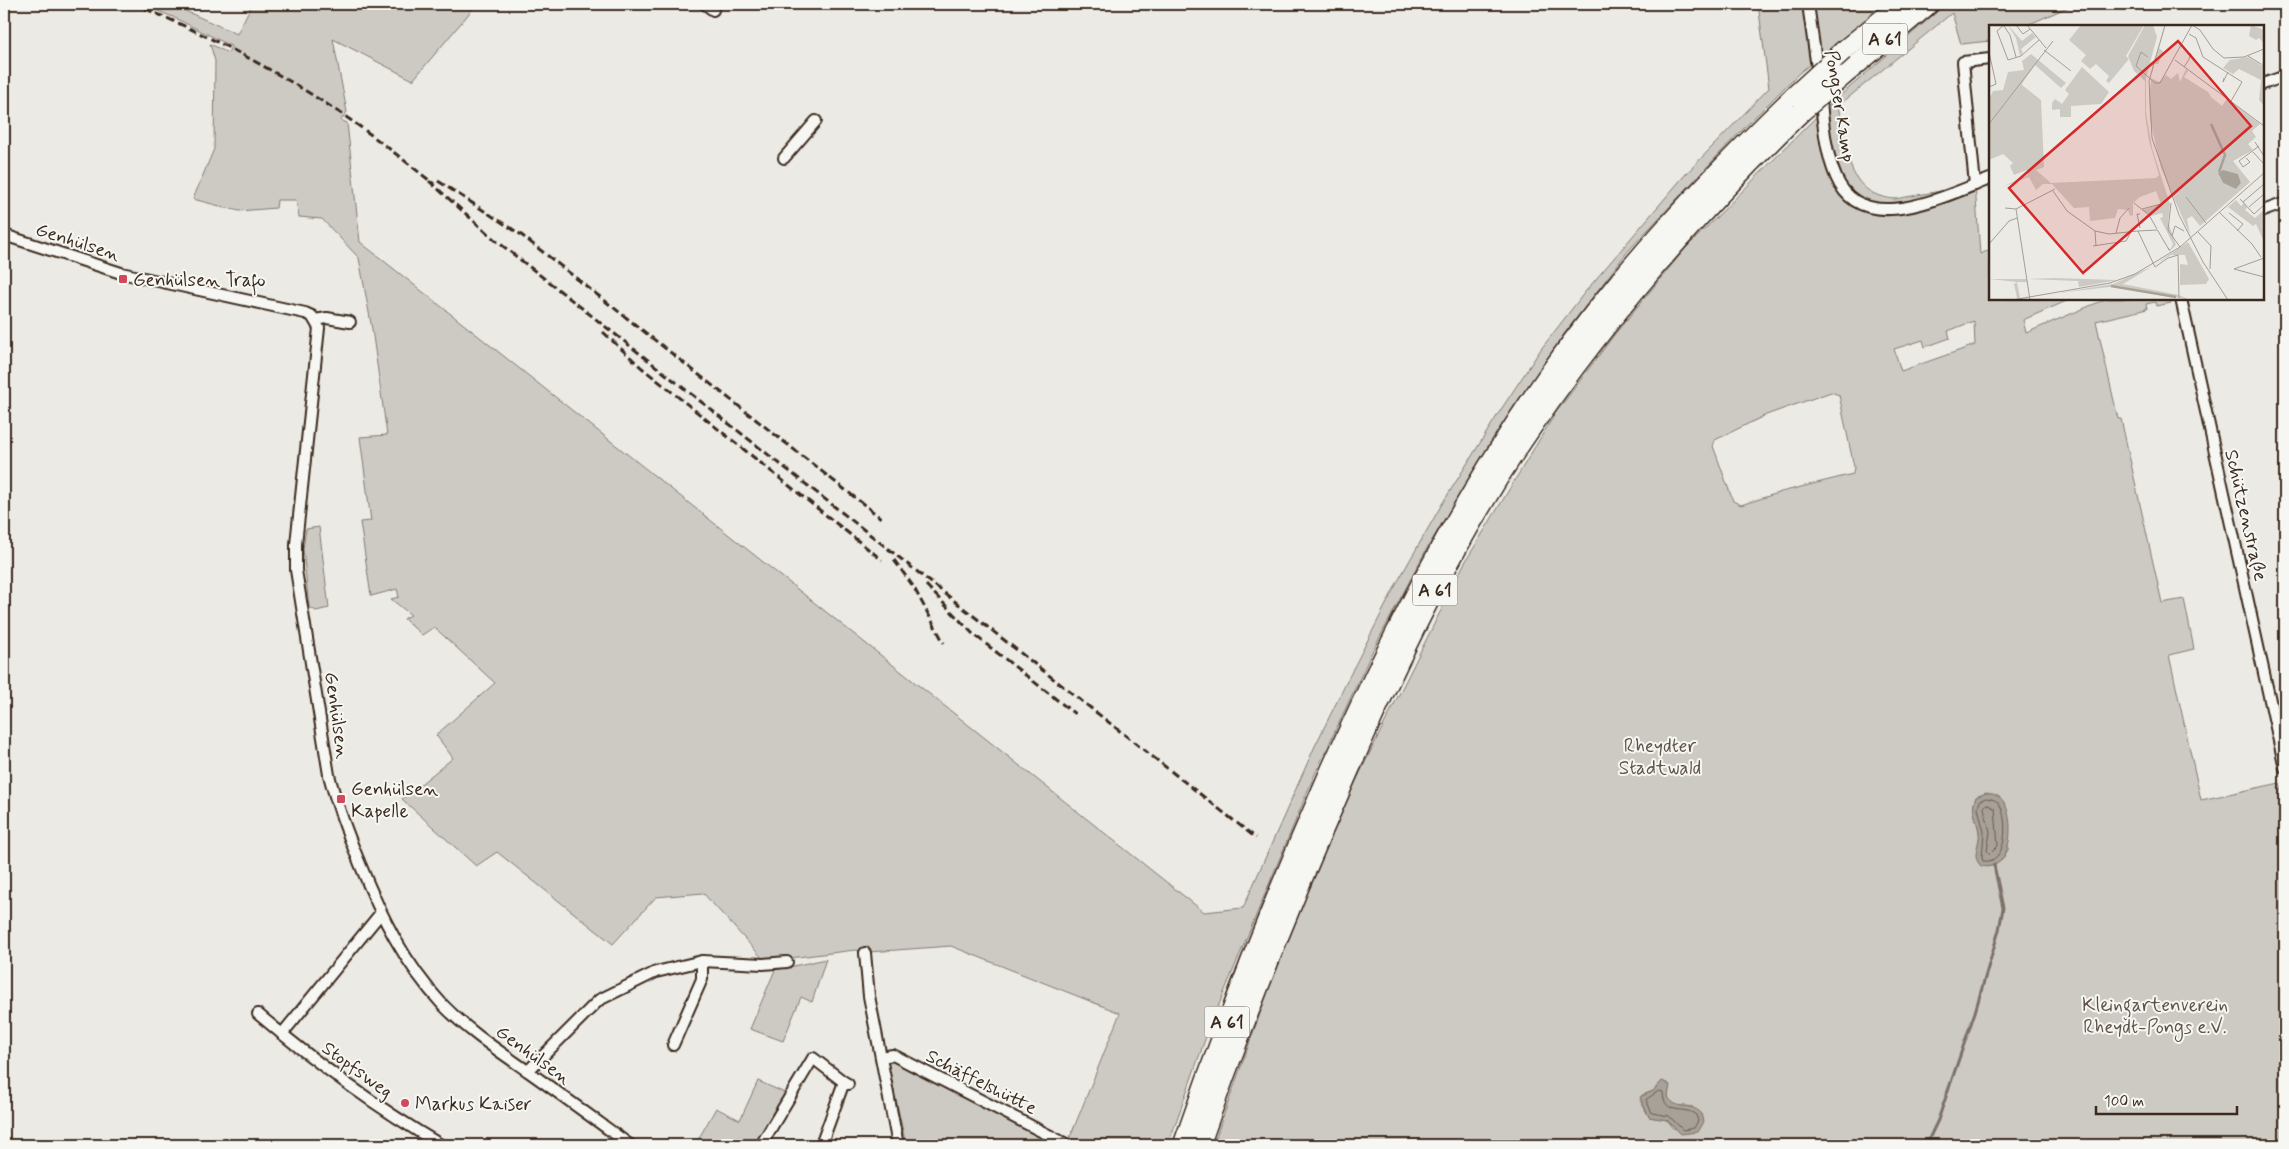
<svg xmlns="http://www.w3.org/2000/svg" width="2289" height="1149" font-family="Mynerve,sans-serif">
<rect width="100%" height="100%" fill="#ebeae5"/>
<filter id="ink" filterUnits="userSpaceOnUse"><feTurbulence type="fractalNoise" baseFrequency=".02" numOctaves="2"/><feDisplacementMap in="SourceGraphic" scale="10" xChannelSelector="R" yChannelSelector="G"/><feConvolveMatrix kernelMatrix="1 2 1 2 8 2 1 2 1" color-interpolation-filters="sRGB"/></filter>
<g filter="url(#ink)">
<g fill="#cdcac4" stroke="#847a71" fill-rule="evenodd">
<polygon points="141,4 170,4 237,34 252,4 477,4 413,80 333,39 347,112 341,120 347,123 360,242 1204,912 1243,908 1315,746 1353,669 1398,581 1442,504 1500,411 1541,349 1585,292 1684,176 1769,88 1758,4 1886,4 1799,73 1738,134 1628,251 1564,334 1502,425 1426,550 1372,652 1314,776 1208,1031 1168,1145 906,1145 888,1063 895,1059 1067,1145 1120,1013 951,946 869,952 855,950 765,961 703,893 656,897 613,944 497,852 476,866 402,799 453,758 436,735 495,683 434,627 422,635 404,619 411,615 391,599 399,597 397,589 371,596 360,522 371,521 360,437 387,435 372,329 359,258 322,219 299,217 296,200 277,200 276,208 239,211 193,199 214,149 215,61 210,44 228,53 231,46 173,17"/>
<path d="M1946,4H2075L2025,26H1990V41L1961,44L1952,13L1838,106C1847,146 1844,195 1895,199L1975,185L1980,254L1990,250V299H2071L2023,320L2026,333L2106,299H2170L2171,303L2156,306L2155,302L2146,304L2147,309L2096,321L2118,419H2121L2162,603L2184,599L2194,649L2169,655L2201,800L2280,783L2285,805V1145H1213L1311,871L1464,564L1555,414L1614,335L1685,249L1819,114ZM1974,321L1975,345L1901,371L1894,349L1923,340L1925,347L1950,338L1948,331ZM1831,392L1839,395L1854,467L1853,474L1781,492L1741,505L1733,501L1713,446L1715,440L1766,415ZM1981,795L2009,848L2002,860L1993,866L1977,860C1975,850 1981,841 1979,832C1977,819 1970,810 1976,797ZM1662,1081L1669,1084C1670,1088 1667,1092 1668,1096C1670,1108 1684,1105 1693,1107L1674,1129L1667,1120L1649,1117L1640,1100L1642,1095L1653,1091Z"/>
<polygon points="319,527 329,608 316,611 309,607 303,549 306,529"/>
<polygon points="826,959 812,1002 801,997 783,1041 750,1029 775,970"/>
<polygon points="758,1081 787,1094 758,1145 695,1145 716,1108 740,1120"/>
</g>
<g fill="#a8a198" stroke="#7c7167">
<path d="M1986,793C1993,794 1999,795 2003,801C2015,816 2014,874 1981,866C1970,855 1981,844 1979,832C1977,819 1970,810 1976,797Z"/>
<path d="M1662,1081L1670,1085L1668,1097C1678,1112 1689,1101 1701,1113L1703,1122L1697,1132L1681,1134L1667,1120L1649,1117L1640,1097L1653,1091Z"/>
</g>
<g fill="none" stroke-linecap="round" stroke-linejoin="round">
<g stroke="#675a4f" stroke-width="1">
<path d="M1986,798C1992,799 1997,800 2000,805C2008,819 2008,865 1983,861L1982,858L1984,832L1978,808L1980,801Z"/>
<polygon points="1987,804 1995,809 1998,846 1990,854 1987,851 1990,832 1984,808"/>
<path d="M1659,1091L1663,1092C1664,1117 1684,1105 1696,1115L1698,1121L1694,1128L1683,1130L1669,1116L1652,1113L1646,1100Z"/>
</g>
<polyline stroke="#7c7167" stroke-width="3" points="1926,1145 1938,1120 1975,1012 1999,930 2003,908 1994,865"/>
<g stroke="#3b2a1e" stroke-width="14">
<g id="minor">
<polyline points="705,4 713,10"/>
<polyline points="1808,4 1818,75"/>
<polyline points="2263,84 2285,76"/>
<path d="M1820,94C1823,120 1825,152 1836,177C1862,239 1946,195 1990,179"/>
<polyline points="784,158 816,121"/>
<polyline points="1975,185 1963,62 1990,59"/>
<polyline points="2263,211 2285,203"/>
<path d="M4,235L121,273L305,313L312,316L319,328L296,544V570L329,775C337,806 348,835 360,864C381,916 404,963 442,1004C468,1031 499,1051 529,1072C563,1096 597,1121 630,1145"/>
<polyline points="2181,299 2285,768"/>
<polyline points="315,320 327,318 350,322"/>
<polyline points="865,953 869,996 898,1145"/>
<path d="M258,1014C316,1063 376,1107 441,1145"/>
<polyline points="282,1034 380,914"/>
<polyline points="673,1045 702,979 702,961"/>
<polyline points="881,1057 893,1055 1066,1144"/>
<polyline points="528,1071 599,1000 656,972 702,961 763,964 787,962"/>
<polyline points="761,1145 813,1058 844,1082"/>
<polyline points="821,1145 844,1082 848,1084"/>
</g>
</g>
<g stroke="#3b2a1e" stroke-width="22">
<g id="motorway">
<polyline points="1843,51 1901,4"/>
<polyline points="1843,76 1929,4"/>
<path d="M1183,1145C1226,1021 1274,898 1327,778C1405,603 1495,433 1617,284C1672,217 1732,156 1794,96"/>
<path d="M1200,1145C1244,1019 1294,895 1348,773C1397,661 1451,548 1519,446C1601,323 1694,216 1800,113"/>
</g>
</g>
<use href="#minor" stroke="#f6f6f2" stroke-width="10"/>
<use href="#motorway" stroke="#f6f6f2" stroke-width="19"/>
<g stroke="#3b2a1e" stroke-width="3" stroke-dasharray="8 4" stroke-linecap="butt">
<path d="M134,4C209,35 282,73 349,119C378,139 406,162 434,184"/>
<polyline points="429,181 494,239 1256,838"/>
<polyline points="438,181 520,234 881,518"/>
<polyline points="603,332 642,368 882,560"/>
<polyline points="894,560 913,586 944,643"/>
<polyline points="926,585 972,633 1075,714"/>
</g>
<g stroke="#3b2a1e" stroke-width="22" stroke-linecap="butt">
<g id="motorway-bridge">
<polyline points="1794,96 1843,51"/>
<polyline points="1800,113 1843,76"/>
</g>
</g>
<use href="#motorway-bridge" stroke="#f6f6f2" stroke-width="19"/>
</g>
</g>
<g fill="#d1495b" stroke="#f6f6f2" stroke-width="2">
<rect x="118" y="274" width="10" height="10" rx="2.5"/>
<rect x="336" y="794" width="10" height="10" rx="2.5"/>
<circle cx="405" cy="1103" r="5"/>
</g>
<g text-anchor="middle" stroke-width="4" stroke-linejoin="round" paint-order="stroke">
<g fill="#f6f6f2" stroke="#73675e" stroke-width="1">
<rect x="1862.5" y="23.5" width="45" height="31" rx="4"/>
<rect x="1412.5" y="574.5" width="45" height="31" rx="4"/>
<rect x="1204.5" y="1006.5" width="45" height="31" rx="4"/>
</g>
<g font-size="18" font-weight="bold" fill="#3b2a1e">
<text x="1885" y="45">A 61</text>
<text x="1435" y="596">A 61</text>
<text x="1227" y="1028">A 61</text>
</g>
<g font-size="19" fill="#3b2a1e" stroke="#f6f6f2">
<text transform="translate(1841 106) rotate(81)" y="7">Pongser Kamp</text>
<text transform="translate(78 241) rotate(18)" y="7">Genhülsen</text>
<text transform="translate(2247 515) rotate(77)" y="7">Schützenstraße</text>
<text transform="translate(338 715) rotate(82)" y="7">Genhülsen</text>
<text transform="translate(534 1054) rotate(36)" y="7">Genhülsen</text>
<text transform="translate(358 1069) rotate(36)" y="7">Stopfsweg</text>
<text transform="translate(982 1081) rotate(27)" y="7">Schäffelshütte</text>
</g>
<g font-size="19" fill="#3b2a1e" stroke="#f6f6f2" text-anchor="start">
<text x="133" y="286">Genhülsen Trafo</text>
<text x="351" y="795">Genhülsen<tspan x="351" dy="22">Kapelle</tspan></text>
<text x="415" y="1110">Markus Kaiser</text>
</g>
<g font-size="19" fill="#605248" stroke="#f6f6f2">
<text x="1660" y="752">Rheydter<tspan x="1660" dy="22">Stadtwald</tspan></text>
<text x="2155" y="1011">Kleingartenverein<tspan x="2155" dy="22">Rheydt-Pongs e.V.</tspan></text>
</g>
</g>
<g transform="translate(1989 25)">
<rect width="275" height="275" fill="#ebeae5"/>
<path d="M19,0L33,16L43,8L47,12L32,24L34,28L31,31L27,13ZM92,0H155L137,31L140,34L120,58L117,56L120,51L107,39L101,44L92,36L97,30L80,15ZM156,0H164L168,12L157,53V87L163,123L181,179L179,197L187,220L180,227L184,219L171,193L174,192L173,188L162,191L153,185L172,179L167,166L151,172L144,178V190L141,191L139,185L129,184L126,193L101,196L100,182L85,183L63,159H54L47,165L40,152L13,162L39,150L38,145L25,150L21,141L24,138L14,129L0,135V74L4,66L14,65L19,47L35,45L33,36L42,29L77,58L72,63L46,40L34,57L33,60L52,75L55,142L47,145L62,158L167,153L170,150L160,116L156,90V56L145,46L139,31ZM177,0L170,23L175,27L169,39H165L162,53L170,57L177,50L182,54L189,48L191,57L197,44L199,46L195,52L219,67L222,72L233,81L238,74L271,99L263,106L267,112L259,119L264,125L244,136L261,157L211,201L203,191L198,194L201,210L172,143L161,94L160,73L164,38ZM232,146L249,149L252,158L247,164L234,158L229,148ZM262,0L275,5V18L270,13L267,15L260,11ZM259,32L272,40L275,36V81L270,75L272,55L250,44L244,49L234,43L241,35ZM93,42L120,67L112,79L82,81V92H71V84L63,85V78L66,74L73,79L80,69L76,65ZM247,175L252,181L255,178L258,182L256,185L266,193L275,185V217L267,199L264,201L239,182ZM199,217L220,254L217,259L191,260V239L199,240L196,230H182L165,240ZM164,241L134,259L190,270L201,275L129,261L69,268L124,259ZM0,254H38V257H28L31,273H28L25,259L28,257ZM39,254L66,253L129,255L90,262L89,256L114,257Z" fill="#cdcac4" fill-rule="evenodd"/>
<path d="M234,145L249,149L252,158L247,164L234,158L229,148Z" fill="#a8a198"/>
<path fill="none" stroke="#a8a198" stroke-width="2.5" d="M222,99L236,130L230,147M122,261L187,272"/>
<path fill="none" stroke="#a59d95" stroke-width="1" d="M15,0L8,6L19,35L32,31L50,15M27,0L34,9L41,4M38,0L57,23M176,0L160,56L163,113L190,190L214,237L239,275M203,0L211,5L224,24L235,33L255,32L275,24M15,1L21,10L27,32M200,9L207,13L214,32L253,57L242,76M55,25L82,46M0,27L7,59L0,62M259,31L272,39M159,32L152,27L147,41L166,58H171L203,0M186,35L275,101M195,42L199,36L202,30L201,28V32M235,53L234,57L239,47M0,99L64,16M266,117L275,131M264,127L275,139M257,133L261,137L254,142L250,136L270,121M64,166L78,186L106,206L120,209L149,206L166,242L179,233L189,230L190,273M197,172L217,198M251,174L265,189L275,180M254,177L275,159M145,178L160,190L168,204M182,178L179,205L191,222M260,182L275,169M16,183L27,184L66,164M27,184L41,275M153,184L172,179M230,187L263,219L272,232M240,188L254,199L248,206M151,203L148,189H151M106,206L107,221M149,206L168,205L169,206L179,223L180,225H181L179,223M208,206L222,221L221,244M127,208L131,193L140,183M183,211L186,201L195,206M0,219L20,196L28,193M104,221L137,216L142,207M245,244L275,252M245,244L275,233M23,275L121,258L146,249L191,222L275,148"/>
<path fill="#d62828" fill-opacity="0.15" stroke="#d62828" stroke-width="2.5" d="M189,16L262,101L94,248L20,163Z"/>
<rect width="275" height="275" fill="none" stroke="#3b2a1e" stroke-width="2.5"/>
</g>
<rect width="2289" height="1149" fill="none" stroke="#f6f6f2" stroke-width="20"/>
<rect x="10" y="10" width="2269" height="1129" fill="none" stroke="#3b2a1e" stroke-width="2" filter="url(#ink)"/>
<path d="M2096 1106v8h141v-8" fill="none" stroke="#3b2a1e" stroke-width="2.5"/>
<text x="2104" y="1106" font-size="15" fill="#3b2a1e" stroke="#f6f6f2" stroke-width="4" paint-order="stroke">100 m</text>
</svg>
